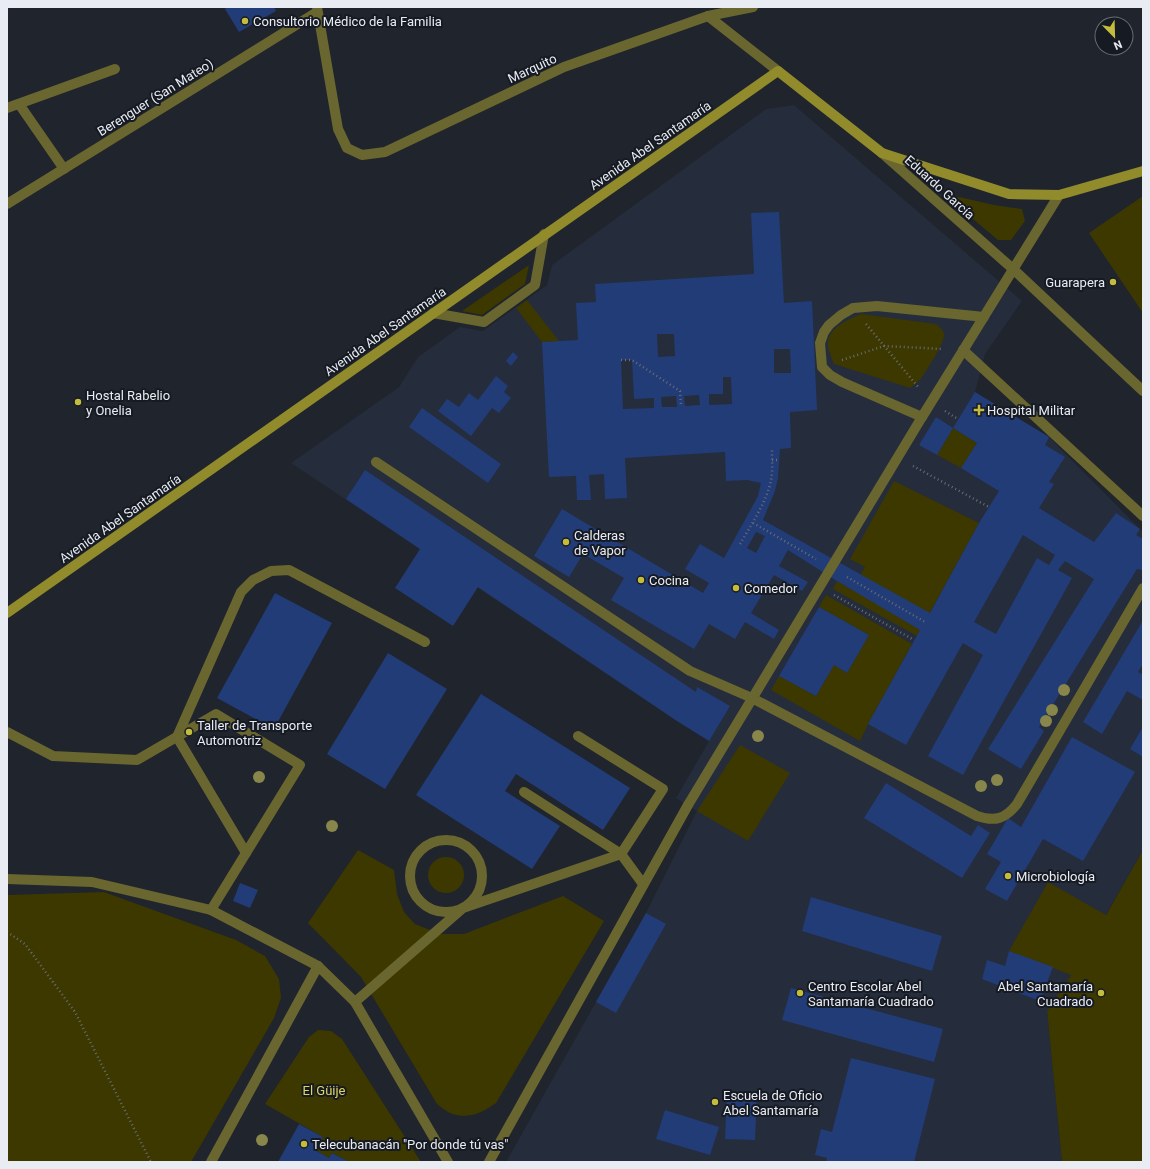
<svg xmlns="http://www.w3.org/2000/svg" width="1150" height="1169" font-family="Roboto,sans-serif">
<rect width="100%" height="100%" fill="#1f242d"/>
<polygon fill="#252c3b" points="794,105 1022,301 985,354 975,392 1049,437 1143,532 1143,850 1071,975 1047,1011 1062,1162 506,1162 646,913 697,811 676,798 709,741 677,721 291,463 399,387 418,357 460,327 483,331 547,285 552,265 766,109"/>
<g fill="#3c3800">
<polygon points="942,193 994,205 1022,209 1025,221 1011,240 998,240"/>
<polygon points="1143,196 1143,313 1089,233"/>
<polygon points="529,265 525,284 482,315 462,311"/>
<polygon points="527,300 559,341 542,342 516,308"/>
<path d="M861,314L936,324C939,327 943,329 944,334C945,343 926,371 920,380L910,388L834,364C832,359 829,352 828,347C826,328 847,320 861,314Z"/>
<polygon points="953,428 977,443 961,468 937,455"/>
<polygon points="894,481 979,523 917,636 833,589 837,581 852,590 865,567 850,559"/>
<polygon points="826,595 912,644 868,724 860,741 771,690 779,676 816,696 834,665 847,673 869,635 819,607"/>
<polygon points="740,745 790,773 748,841 697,811"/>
<path d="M358,850L394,870L397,894L404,912L415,924L440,934H464L563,896L604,921L496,1103C482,1113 468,1120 450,1113C446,1111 441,1107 437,1104L361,977L308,923Z"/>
<polygon points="1143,850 1143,1162 1062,1162 1047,1011 1071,975 1009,951 1048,882 1106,915"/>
<circle cx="446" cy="875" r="18"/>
<polygon points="104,892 236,940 265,956 279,979 281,998 274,1018 191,1162 7,1162 7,895"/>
<polygon points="318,1030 331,1031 342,1039 421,1162 349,1162 332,1153 329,1158 315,1150 323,1137 265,1104 309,1037"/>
</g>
<g fill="#223c78" fill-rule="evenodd">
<polygon points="227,7 274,7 276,11 239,32 225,9"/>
<path d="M779,212L784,303L812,301L817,410L790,412L791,448L780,449L778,478L775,491L763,520L930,613L979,523L999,491L961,468L977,443L953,428L937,455L919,445L936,417L953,428L975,392L1049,437L1045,445L1065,457L1049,482L1054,484L1039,508L1094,542L1116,513L1140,529L1136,535L1143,539V570L1137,569L1039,727L1044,731L1021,769L988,749L1094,579L1065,561L1058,570L1072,578L963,775L928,756L983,655L963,643L906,745L868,724L920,630L837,581L788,550L779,566L808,582L802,591L774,575L751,613L779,630L774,639L745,622L735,639L709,624L694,649L611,600L624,578L583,554L569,577L534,556L562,509L703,593L709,583L685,569L700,544L724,558L758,496L761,483L747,480L726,481L725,452L625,458L627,498L605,499L604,474L589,475L591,500H577L576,476L549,477L542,342L578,340L576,303L596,302L595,284L754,274L751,213ZM657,334H674L675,356L658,357ZM774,349H790L791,373H774ZM621,360H632L634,399L654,398V408L623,409ZM723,377H731L732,404L709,405V394H723ZM699,395L700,405L685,406L684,396ZM676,396L677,407H662L661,397ZM756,532L765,536L756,553L747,548ZM1023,535L1055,555L1049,565L1037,558L996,634L974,622Z"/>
<polygon points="513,352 518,357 511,366 506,361"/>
<polygon points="496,376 508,386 504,392 511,398 499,413 492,408 471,436 438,411 447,399 459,407 469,393 478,400"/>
<polygon points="422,408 501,464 488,483 409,427"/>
<polygon points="365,470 696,692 697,687 730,706 709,741 677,721 478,587 453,626 395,588 420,549 346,499"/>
<polygon points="275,593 332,623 274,729 217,698"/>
<polygon points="819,607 869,635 847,673 834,665 816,696 779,676"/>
<polygon points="1142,622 1143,623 1143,664 1138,672 1143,675 1143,700 1127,691 1102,734 1083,722"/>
<polygon points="388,653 447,689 385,789 327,754"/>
<polygon points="481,694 630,788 603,830 516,774 505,791 560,826 532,869 416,795"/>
<polygon points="1143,727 1143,757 1130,749"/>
<polygon points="1072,737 1135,772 1083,861 1043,839 1007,901 985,889 1001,862 987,854 1008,818 1021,827"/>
<polygon points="886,783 971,836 978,825 990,833 962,878 864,818"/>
<polygon points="240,883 258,890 250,908 233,901"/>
<polygon points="811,897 942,936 932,971 802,931"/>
<polygon points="646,913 666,924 616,1013 596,1002"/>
<polygon points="1009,951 1053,967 1040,1001 982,979 987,960 1005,966"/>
<polygon points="791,988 943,1029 934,1062 782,1020"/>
<polygon points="851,1058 935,1079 914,1162 826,1162 827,1158 815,1155 821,1129 832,1132"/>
<polygon points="727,1092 757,1093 755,1140 725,1139"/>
<polygon points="665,1110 719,1127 710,1155 656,1139"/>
<polygon points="299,1124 323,1137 315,1150 329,1158 332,1153 349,1162 278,1162"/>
</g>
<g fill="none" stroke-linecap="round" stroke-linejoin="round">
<g stroke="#696d75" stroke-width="2.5" stroke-dasharray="1 3" stroke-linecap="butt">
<polyline points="866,324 919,388"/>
<polyline points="621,360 632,360 680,391 681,406"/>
<polyline points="842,360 884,346 943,349"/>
<polyline points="945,411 958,419"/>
<polyline points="772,460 780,460"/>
<polyline points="913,466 989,507"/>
<polyline points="753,523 816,559"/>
<path d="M740,544C750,527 768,499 771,480C773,470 772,459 772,449"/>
<polyline points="847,577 925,622"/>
<polyline points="834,595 914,640"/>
<polyline points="7,932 25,944 75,1012 151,1162"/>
</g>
<g stroke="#69662f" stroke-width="10">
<polyline points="433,313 484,322 535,285 544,234"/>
<polyline points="963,350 1143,516"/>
<path d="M376,462L690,671L752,698L977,816C995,822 1005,819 1017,804L1143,588"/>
<polyline points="7,732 53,756 137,760 216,714 300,765 211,910"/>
<polyline points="524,792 621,854 663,789 578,736"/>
<polyline points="688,805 922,417 842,382 830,375 822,367 820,343 824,332 829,325 841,315 853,308 877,306 984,317"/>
<circle cx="446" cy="876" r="36"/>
<polyline points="246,853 177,737 241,592 253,580 271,571 289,570 425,642"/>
<polyline points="355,1002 463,908 621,854 643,884"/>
</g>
<g stroke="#69662f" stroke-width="10">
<polyline points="317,7 338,129 347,148 362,155 385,152 564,67 708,16 753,7"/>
<polyline points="708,16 778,71"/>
<polyline points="19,104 64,169"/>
<polyline points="7,108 115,69"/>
<polyline points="882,153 1013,269 1143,391"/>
<polyline points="7,204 317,12"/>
<polyline points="922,417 1059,195"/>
<polyline points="7,879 92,882 211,910 318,966 355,1002 448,1162"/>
<polyline points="211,1162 318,966"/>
<polyline points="489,1162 688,805"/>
</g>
<polyline stroke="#918b2b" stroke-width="10" points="7,613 778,71 882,153 1009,194 1059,195 1143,171"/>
</g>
<g fill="#88864a">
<circle cx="1064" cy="690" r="6"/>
<circle cx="1052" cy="710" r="6"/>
<circle cx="1046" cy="721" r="6"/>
<circle cx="758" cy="736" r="6"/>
<circle cx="259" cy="777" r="6"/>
<circle cx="997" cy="780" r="6"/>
<circle cx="981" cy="786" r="6"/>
<circle cx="332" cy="826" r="6"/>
<circle cx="262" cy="1140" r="6"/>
</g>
<g fill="#c4bc3d" stroke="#161a23" stroke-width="1.5">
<circle cx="245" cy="21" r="4"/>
<circle cx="1113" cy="282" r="4"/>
<circle cx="78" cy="402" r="4"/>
<path d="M977 404h4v4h4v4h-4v4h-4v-4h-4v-4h4z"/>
<circle cx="566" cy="542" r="4"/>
<circle cx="641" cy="580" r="4"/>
<circle cx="736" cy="588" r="4"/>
<circle cx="189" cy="732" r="4"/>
<circle cx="1008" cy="876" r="4"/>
<circle cx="800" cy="993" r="4"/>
<circle cx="1101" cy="993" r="4"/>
<circle cx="715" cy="1102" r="4"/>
<circle cx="304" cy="1144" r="4"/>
</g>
<g text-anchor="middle" stroke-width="4" stroke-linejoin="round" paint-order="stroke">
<g font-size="13" fill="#e9ecf2" stroke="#161a23" text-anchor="start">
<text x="253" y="26">Consultorio Médico de la Familia</text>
<text x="1105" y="287" text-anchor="end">Guarapera</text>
<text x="86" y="400">Hostal Rabelio<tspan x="86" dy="15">y Onelia</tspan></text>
<text x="987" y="415">Hospital Militar</text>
<text x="574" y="540">Calderas<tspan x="574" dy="15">de Vapor</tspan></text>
<text x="649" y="585">Cocina</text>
<text x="744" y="593">Comedor</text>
<text x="197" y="730">Taller de Transporte<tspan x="197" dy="15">Automotriz</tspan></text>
<text x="1016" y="881">Microbiología</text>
<text x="808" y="991">Centro Escolar Abel<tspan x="808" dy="15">Santamaría Cuadrado</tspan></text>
<text x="1093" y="991" text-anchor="end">Abel Santamaría<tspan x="1093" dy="15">Cuadrado</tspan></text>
<text x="723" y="1100">Escuela de Oficio<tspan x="723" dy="15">Abel Santamaría</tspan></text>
<text x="312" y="1149">Telecubanacán "Por donde tú vas"</text>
</g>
<g font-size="13" fill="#e9ecf2" stroke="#161a23">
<text transform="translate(532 68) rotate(-25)" y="5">Marquito</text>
<text transform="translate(155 97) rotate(-32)" y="5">Berenguer (San Mateo)</text>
<text transform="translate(650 145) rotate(-35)" y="5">Avenida Abel Santamaría</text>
<text transform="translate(940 187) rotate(42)" y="5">Eduardo García</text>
<text transform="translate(385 331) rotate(-35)" y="5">Avenida Abel Santamaría</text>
<text transform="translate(120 518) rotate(-35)" y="5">Avenida Abel Santamaría</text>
</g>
<g font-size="13" fill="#ded661" stroke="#161a23">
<text x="324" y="1095">El Güije</text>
</g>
</g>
<rect width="1150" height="1169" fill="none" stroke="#e9ecf2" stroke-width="16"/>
<g transform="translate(1114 36) rotate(157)"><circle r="19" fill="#161a23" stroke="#6a6e76"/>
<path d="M0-3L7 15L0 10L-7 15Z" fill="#c4bc3d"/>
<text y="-6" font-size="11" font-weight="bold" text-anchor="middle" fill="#e9ecf2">N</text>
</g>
</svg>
